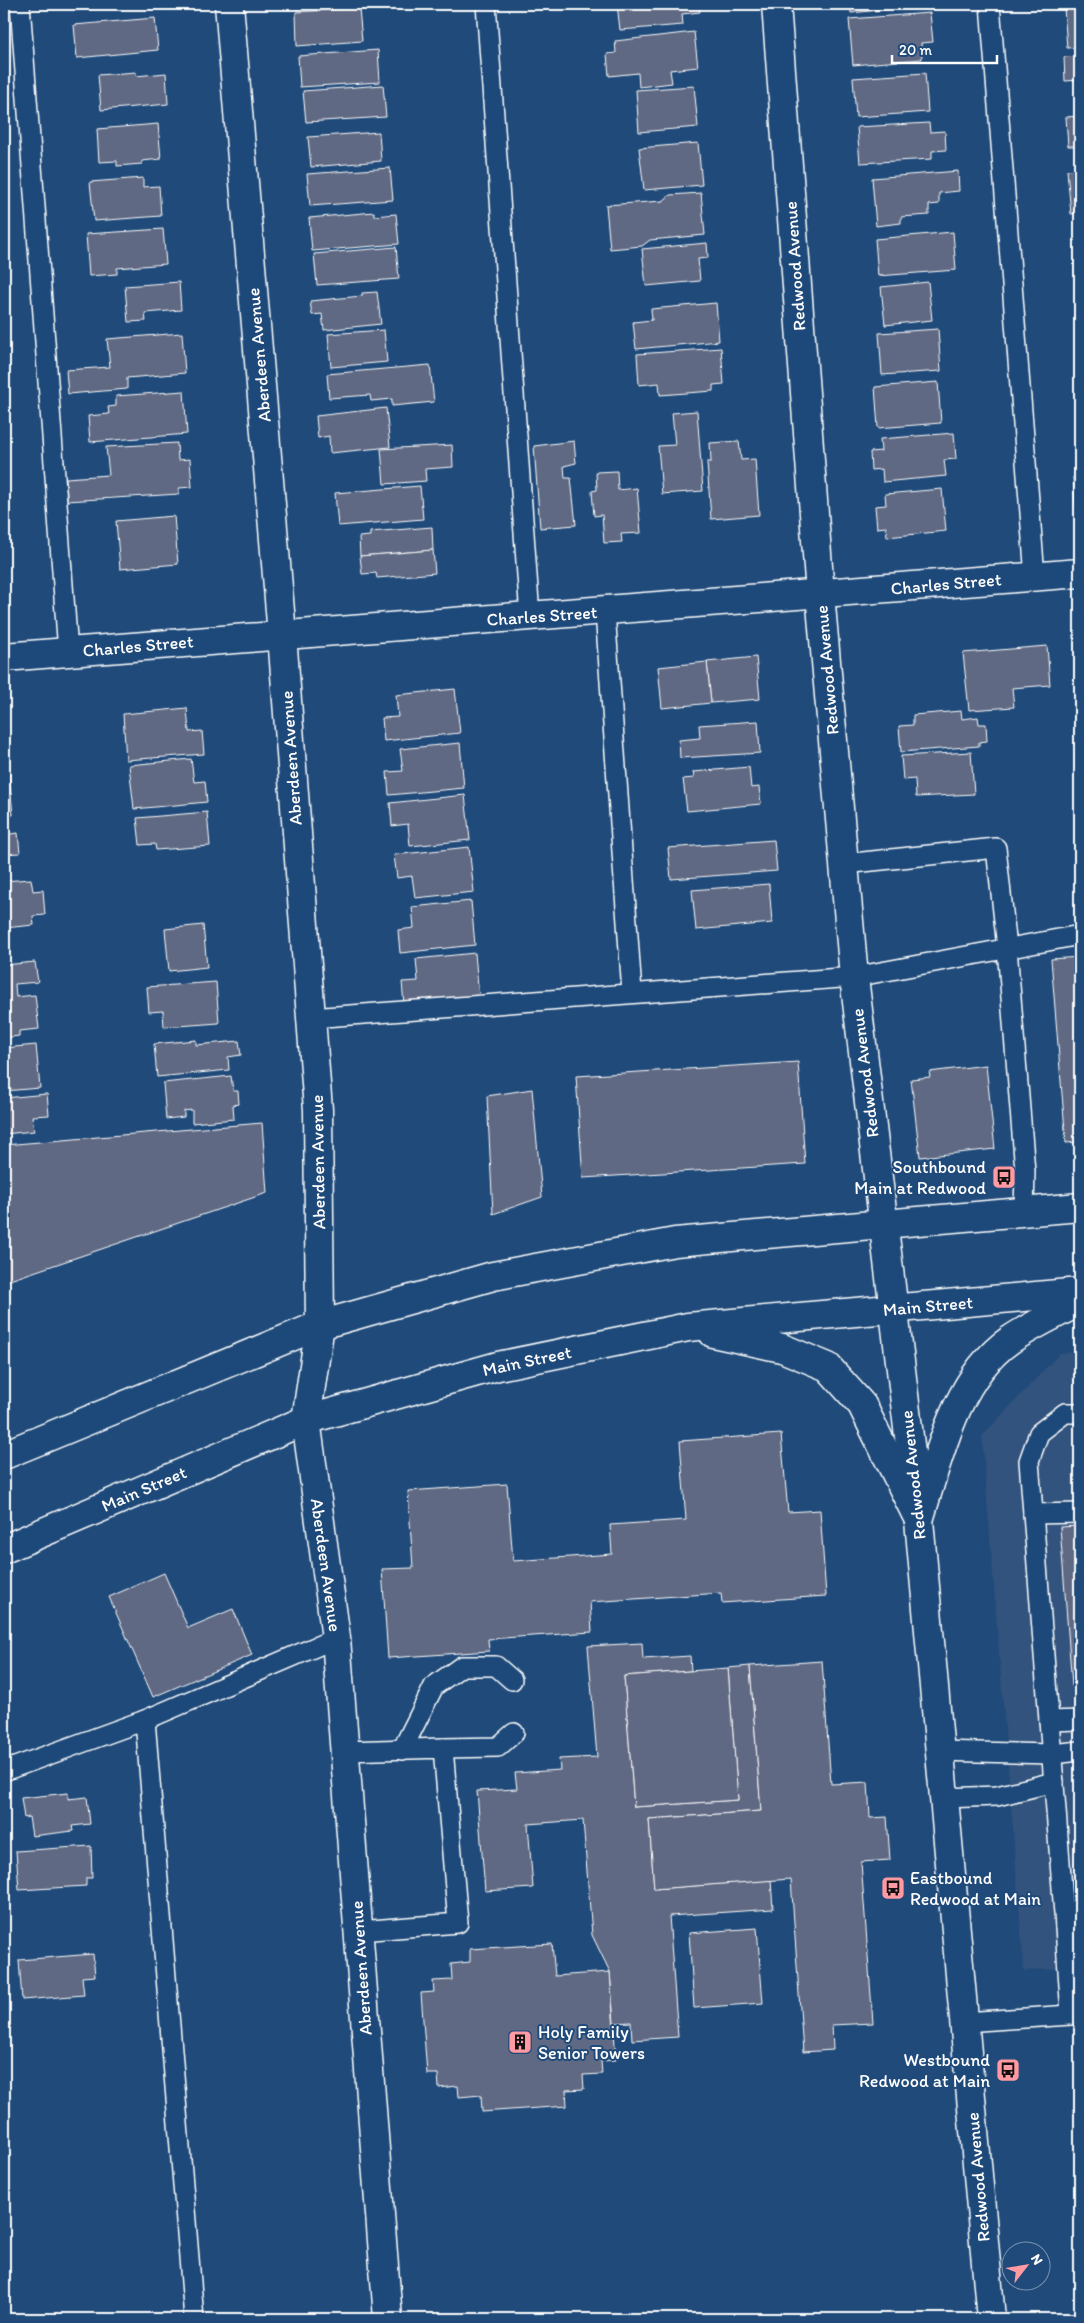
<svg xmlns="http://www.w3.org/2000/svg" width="1084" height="2323" font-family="Itim,sans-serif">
<rect width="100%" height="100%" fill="#1f4a7a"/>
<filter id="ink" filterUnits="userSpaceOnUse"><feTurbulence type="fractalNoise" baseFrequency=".02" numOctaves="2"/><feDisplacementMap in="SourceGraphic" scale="10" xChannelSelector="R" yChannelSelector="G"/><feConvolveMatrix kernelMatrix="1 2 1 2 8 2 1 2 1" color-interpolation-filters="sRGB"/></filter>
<g filter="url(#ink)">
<polygon fill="#32537d" points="1080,1352 1080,1967 1024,1971 982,1436 1060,1353"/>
<g fill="#606983" stroke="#fff">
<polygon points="76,4 156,4 76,10"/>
<polygon points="295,4 360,4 296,9"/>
<polygon points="617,4 699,4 700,12 682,14 683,25 620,30"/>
<polygon points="850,4 908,4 908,7 851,13"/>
<polygon points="1080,6 1080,47 1067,48 1064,8"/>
<polygon points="359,8 362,41 297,46 296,12"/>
<polygon points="930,13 933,42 921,43 922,59 853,65 849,19"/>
<polygon points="155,18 158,50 77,58 74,25"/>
<polygon points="694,32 698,67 670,70 672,83 639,87 638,73 609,76 607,54 616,53 615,41"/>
<polygon points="378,50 380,82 300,87 298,56"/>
<polygon points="1080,56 1080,80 1065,81 1064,57"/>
<polygon points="136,72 136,76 166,73 168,104 101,110 98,75"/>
<polygon points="925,73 928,112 856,117 853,78"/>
<polygon points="383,85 386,117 306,122 303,91"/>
<polygon points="694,86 698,127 639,132 636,90"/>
<polygon points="1080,116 1080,146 1068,146 1066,117"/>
<polygon points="929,123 930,132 945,131 946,150 932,151 932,159 860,163 857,127"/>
<polygon points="158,124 161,159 142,161 142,164 117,166 117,161 99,162 97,129"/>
<polygon points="379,132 381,161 311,167 308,137"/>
<polygon points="698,143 702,185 644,190 639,148"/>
<polygon points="390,168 393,200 310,206 307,174"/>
<polygon points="1080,169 1080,213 1071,214 1067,170"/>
<polygon points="958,171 959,191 939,193 939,204 929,205 929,215 901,217 901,223 876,226 872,178"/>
<polygon points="143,178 143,187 159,186 161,216 94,221 90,182"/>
<polygon points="701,193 705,235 650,240 642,246 610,249 606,205 663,201 670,195"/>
<polygon points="374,212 374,216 396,214 399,244 312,251 309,218"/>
<polygon points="163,229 166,264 117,268 117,274 89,276 86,234"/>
<polygon points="953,232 956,270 878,276 875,239"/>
<polygon points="707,243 708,258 698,259 700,281 646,286 642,249"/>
<polygon points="396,247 399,279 317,285 314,254"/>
<polygon points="179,282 181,310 145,313 146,321 128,322 125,286"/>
<polygon points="928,282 932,320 885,325 881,287"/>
<polygon points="377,292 381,324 324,330 322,314 312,315 310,301 362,296 362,293"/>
<polygon points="716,303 719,341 636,349 633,322 652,320 651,309"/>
<polygon points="938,329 941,371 882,375 879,333"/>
<polygon points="384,330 387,362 331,367 328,334"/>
<polygon points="182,333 185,373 127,378 127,389 68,394 66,370 110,367 107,339"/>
<polygon points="721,348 724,384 713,385 713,391 660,395 659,383 639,385 637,354"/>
<polygon points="430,365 434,402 392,406 392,399 371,401 370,395 329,398 327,374"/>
<polygon points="938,382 941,423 878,428 875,387"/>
<polygon points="184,391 187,434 90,442 88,416 109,414 108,407 116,406 116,396"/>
<polygon points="386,408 390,447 330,453 329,436 318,438 316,416"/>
<polygon points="697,411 703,491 662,494 658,446 675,445 672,413"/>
<polygon points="954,433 956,459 944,460 946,476 883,482 882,469 871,470 870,452 881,451 880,439"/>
<polygon points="574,441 576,463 564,466 565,478 571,478 576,525 540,528 534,446"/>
<polygon points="739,441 741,460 755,459 759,515 711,519 707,462 711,462 710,443"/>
<polygon points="177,443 178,460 190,459 192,487 179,488 179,494 67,501 66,478 109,475 106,447"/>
<polygon points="452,445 453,467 425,469 426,481 384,484 381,449"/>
<polygon points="617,471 618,490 637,488 641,533 621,534 622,542 604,543 602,515 594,516 592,491 597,490 596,472"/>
<polygon points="1073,477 1080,477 1080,514 1076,515"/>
<polygon points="420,486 423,519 338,526 335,493"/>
<polygon points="942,489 946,531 887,537 886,527 877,528 875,506 886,505 885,494"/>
<polygon points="174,516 178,564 120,569 116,521"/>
<polygon points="432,527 433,550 360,556 359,537 370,536 370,532"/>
<polygon points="433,550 435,573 377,578 376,573 362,574 360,556"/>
<polygon points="1047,646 1050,685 1012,688 1014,707 969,710 963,653"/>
<polygon points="756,657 760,699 711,703 707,662"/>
<polygon points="707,662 711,703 662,708 658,667"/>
<polygon points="455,689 460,733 384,741 382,718 398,717 396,695"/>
<polygon points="187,708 189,732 202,731 204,754 126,760 123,714"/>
<polygon points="961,711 962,719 978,717 979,724 986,724 987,741 979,742 979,746 901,752 899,726 913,725 913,715"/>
<polygon points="758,721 760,753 680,758 679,740 700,738 699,725"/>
<polygon points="460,743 464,788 389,795 387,772 403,771 400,749"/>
<polygon points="971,752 974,794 916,797 915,779 903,780 901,756"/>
<polygon points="191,759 194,782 205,781 207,802 134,809 129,765"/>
<polygon points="749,767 751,788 759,787 761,804 687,811 683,779 694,778 693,772"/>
<polygon points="4,773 9,773 13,815 4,815"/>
<polygon points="465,795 470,840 410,846 408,824 392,826 390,803"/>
<polygon points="207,812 210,846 156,850 155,844 140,845 137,818"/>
<polygon points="18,833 20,853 4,854 4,867 4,835"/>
<polygon points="774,840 777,871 671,879 668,848"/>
<polygon points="469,847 474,892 415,898 412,876 397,878 394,855"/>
<polygon points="31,879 33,891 43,890 45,915 33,916 34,925 4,928 4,881"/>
<polygon points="769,884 772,923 696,930 692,890"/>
<polygon points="471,901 475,945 400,953 398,930 414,928 412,907"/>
<polygon points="203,925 207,967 169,971 165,929"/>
<polygon points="475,953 479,998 404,1005 402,982 418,981 416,959"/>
<polygon points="1080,957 1080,1142 1066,1143 1051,959"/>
<polygon points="35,962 38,982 15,984 16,997 35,995 39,1029 19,1031 19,1036 4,1038 4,965"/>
<polygon points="216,982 219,1023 164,1027 163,1011 149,1012 147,987"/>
<polygon points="196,1040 196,1045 239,1041 241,1055 228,1057 229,1070 157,1077 154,1044"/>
<polygon points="36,1045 40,1088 4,1091 4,1048"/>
<polygon points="798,1062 805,1164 583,1178 576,1076"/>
<polygon points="986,1065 995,1149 920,1157 911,1079 930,1077 929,1072"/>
<polygon points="231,1076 233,1091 238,1091 239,1104 233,1105 234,1119 192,1123 192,1110 184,1111 184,1117 166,1119 163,1083"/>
<polygon points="532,1089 542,1197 493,1214 487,1096"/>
<polygon points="47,1094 49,1115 32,1116 34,1131 4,1134 4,1098"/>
<polygon points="262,1123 267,1193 4,1282 4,1145"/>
<polygon points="781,1434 788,1512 820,1510 826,1596 722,1603 721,1593 590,1602 592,1632 488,1639 489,1651 388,1658 382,1569 413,1568 408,1491 507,1484 513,1561 612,1554 610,1525 686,1520 680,1441"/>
<polygon points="1080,1526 1080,1685 1072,1686 1060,1527"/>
<polygon points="164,1573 188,1628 233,1609 252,1655 153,1697 109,1597"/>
<polygon points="642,1643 643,1659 690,1656 691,1671 624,1676 634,1807 738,1800 728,1668 750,1666 761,1811 649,1819 654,1889 771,1880 773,1909 669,1916 678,2037 632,2040 631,2022 614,2023 610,1972 592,1935 583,1820 528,1824 533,1888 485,1891 477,1791 517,1789 515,1773 560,1770 559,1759 597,1757 588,1646"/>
<polygon points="822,1661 831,1784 868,1782 870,1818 887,1817 890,1860 861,1862 873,2023 832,2025 833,2050 803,2052 791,1879 654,1889 649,1819 761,1811 750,1666"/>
<polygon points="728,1668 738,1800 634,1807 624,1676"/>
<polygon points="68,1793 68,1799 87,1797 90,1824 72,1826 73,1831 32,1836 29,1817 24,1818 21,1798"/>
<polygon points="91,1846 92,1878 86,1878 86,1886 19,1890 16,1851"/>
<polygon points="757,1928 763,2003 694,2008 689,1933"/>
<polygon points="552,1944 555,1976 610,1972 616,2060 601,2061 602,2074 583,2075 584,2089 566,2090 567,2106 482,2112 481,2095 459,2097 458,2086 439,2088 438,2074 427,2074 421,1993 434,1992 433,1981 452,1980 451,1964 470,1962 470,1949"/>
<polygon points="93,1954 95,1976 82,1977 84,1995 22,2000 19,1960"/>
</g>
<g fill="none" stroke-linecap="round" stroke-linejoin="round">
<g stroke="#fff" stroke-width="22">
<g id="lane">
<polyline points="20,4 68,652"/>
<polyline points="486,4 530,617"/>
<polyline points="990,4 1035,577"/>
<polyline points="605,611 632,993"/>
<polyline points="844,864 996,848 1007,948 1025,1171 1024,1212"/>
<polyline points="311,1018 854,977 1080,935"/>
<polyline points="1080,1413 1065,1413 1039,1433 1029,1461 1065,1927 1080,1926"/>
<polyline points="1033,1514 1080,1513"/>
<polyline points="145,1720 194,2319"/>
<polyline points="1049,1721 1080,1720"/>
<polyline points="443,1748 498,1747 514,1733"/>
<polyline points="402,1750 434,1686 462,1666 496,1666 512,1680"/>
<polyline points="345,1751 443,1748 458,1923 359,1931"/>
<polyline points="939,1751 1052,1754 1080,1751"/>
<polyline points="4,1771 145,1720 336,1638"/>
<polyline points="944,1798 997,1796 1054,1782"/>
<polyline points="964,2022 1071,2015 1065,1927"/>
</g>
</g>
<g stroke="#fff" stroke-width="31">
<g id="street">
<polyline points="229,4 282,635 318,1110 320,1325 306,1420 336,1638 388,2319"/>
<polyline points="4,657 1080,573"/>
</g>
</g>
<g stroke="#fff" stroke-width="31">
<polyline id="secondary" points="776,4 820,594 854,977 919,1520 991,2319"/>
</g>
<g stroke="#fff" stroke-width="31">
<g id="primary">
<polyline points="713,1333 782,1348 828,1367 862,1405 919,1520"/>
<polyline points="4,1455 320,1325 493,1276 675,1242 1080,1207"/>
<path d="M919,1520C938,1460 955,1378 1010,1340C1032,1325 1057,1314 1080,1301"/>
<polyline points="4,1549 306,1420 498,1366 688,1327 1080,1292"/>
</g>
</g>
<use href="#lane" stroke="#1f4a7a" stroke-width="19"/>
<use href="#street" stroke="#1f4a7a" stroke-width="28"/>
<use href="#secondary" stroke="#1f4a7a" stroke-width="28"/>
<use href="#primary" stroke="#1f4a7a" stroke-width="28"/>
</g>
</g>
<defs>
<g id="bus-square" transform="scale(1.25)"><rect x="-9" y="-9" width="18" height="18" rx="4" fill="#ff9aa2" stroke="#1f4a7a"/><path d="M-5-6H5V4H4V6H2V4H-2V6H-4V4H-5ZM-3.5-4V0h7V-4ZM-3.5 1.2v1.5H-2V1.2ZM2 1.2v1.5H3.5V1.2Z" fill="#111"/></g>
<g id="building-square" transform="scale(1.25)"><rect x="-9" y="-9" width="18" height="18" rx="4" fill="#ff9aa2" stroke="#1f4a7a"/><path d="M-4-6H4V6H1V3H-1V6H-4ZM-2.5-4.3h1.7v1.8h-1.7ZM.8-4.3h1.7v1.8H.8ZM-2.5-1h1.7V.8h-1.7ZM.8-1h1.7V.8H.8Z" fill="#111"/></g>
</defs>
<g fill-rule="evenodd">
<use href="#bus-square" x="1004" y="1177"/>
<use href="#bus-square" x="893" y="1888"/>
<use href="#building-square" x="520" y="2042"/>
<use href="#bus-square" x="1008" y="2070"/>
</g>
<g text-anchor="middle" stroke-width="4" stroke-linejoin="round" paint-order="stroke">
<g font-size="18" fill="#fff" stroke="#1f4a7a">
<text transform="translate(795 266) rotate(-94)" y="6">Redwood Avenue</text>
<text transform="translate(259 355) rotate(-95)" y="6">Aberdeen Avenue</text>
<text transform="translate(946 584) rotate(-5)" y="6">Charles Street</text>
<text transform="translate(542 616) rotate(-4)" y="6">Charles Street</text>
<text transform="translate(138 646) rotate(-5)" y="6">Charles Street</text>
<text transform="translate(827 670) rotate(-95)" y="6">Redwood Avenue</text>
<text transform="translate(291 758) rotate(-94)" y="6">Aberdeen Avenue</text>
<text transform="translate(865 1073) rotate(-97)" y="6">Redwood Avenue</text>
<text transform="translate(318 1162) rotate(-91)" y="6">Aberdeen Avenue</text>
<text transform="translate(928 1306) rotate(-5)" y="6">Main Street</text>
<text transform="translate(527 1361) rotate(-12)" y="6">Main Street</text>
<text transform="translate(913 1475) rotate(-96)" y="6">Redwood Avenue</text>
<text transform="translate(144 1489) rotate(-23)" y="6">Main Street</text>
<text transform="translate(326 1565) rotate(82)" y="6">Aberdeen Avenue</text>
<text transform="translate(361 1968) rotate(-94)" y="6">Aberdeen Avenue</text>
<text transform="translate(978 2177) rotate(-95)" y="6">Redwood Avenue</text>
</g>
<g font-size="18" fill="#fff" stroke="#1f4a7a" text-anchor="end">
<text x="986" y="1173">Southbound<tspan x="986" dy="21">Main at Redwood</tspan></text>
<text x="910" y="1884" text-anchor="start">Eastbound<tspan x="910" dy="21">Redwood at Main</tspan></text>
<text x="538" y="2038" text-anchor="start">Holy Family<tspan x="538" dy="21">Senior Towers</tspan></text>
<text x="990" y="2066">Westbound<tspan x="990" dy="21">Redwood at Main</tspan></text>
</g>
</g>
<rect width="1084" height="2323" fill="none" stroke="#1f4a7a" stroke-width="20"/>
<rect x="10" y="10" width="1064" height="2303" fill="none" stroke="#fff" stroke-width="2" filter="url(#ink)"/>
<g transform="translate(1026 2266) rotate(59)"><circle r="24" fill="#1f4a7a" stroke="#7992af"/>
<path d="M0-4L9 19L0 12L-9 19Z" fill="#ff9aa2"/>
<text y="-8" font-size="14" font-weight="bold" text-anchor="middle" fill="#ffffff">N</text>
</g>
<path d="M892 55v8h105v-8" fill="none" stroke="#ffffff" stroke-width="2.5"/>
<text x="899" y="55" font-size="15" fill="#ffffff" stroke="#1f4a7a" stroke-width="4" paint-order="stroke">20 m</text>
</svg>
